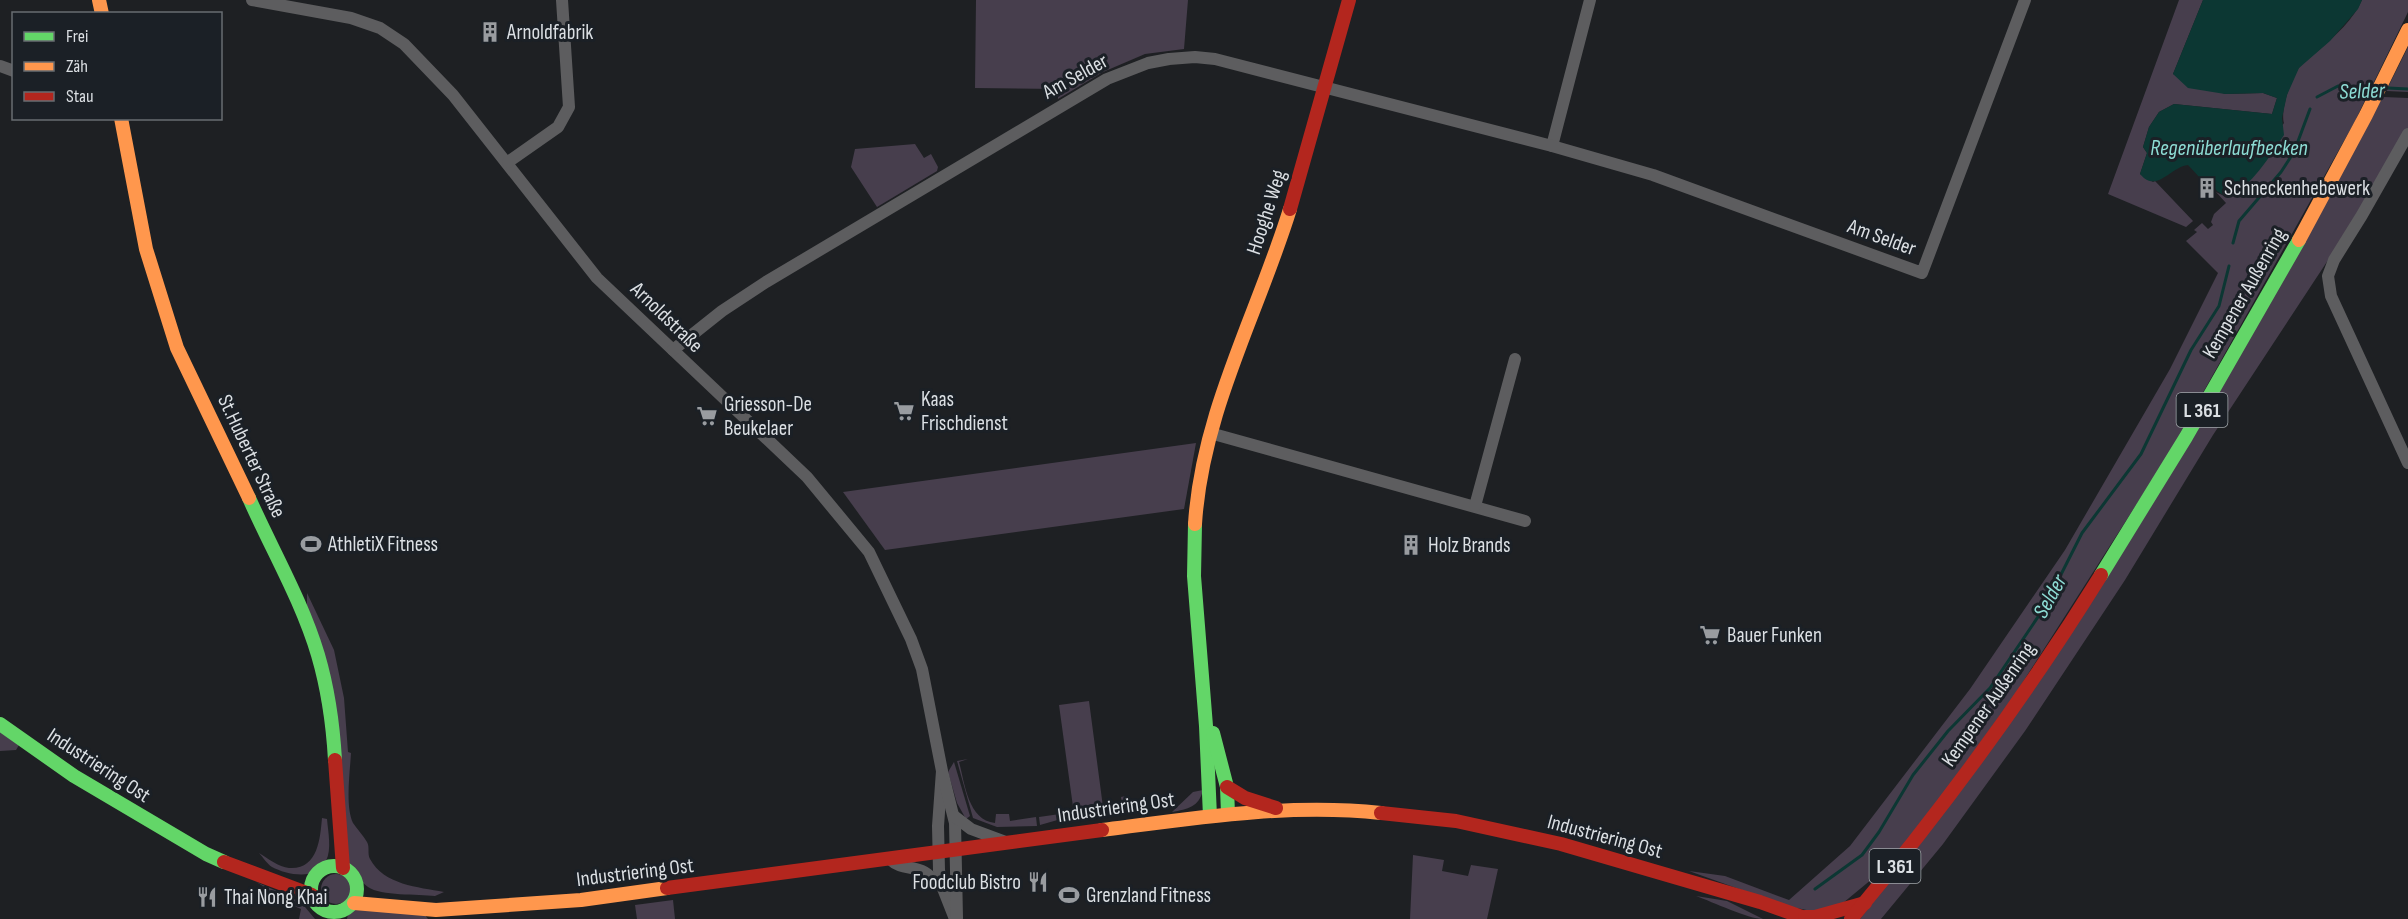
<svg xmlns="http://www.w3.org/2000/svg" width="2408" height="919" font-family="'Sofia Sans Condensed',sans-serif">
<rect width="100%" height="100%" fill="#1e2023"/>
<g fill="#473e4d">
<polygon points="976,0 1188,0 1184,49 1145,54 1103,72 1058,99 1058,89 975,88"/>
<polygon points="2179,0 2203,0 2173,74 2225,94 2263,93 2277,98 2272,114 2174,104 2159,112 2149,127 2143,147 2147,153 2140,174 2153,182 2155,181 2193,221 2186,227 2108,194"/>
<path d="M2362,0H2408V12L2354,123L2168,455L2012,699L1895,860L1843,903L1822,913L1786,906L1689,871L1725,876L1789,900L1850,846L1970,689L2065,550L2170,369L2218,273L2186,241L2197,232L2194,230L2202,223L2208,229L2213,225L2211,222L2214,214L2226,203L2216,192L2228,198L2284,123C2280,111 2291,79 2298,69C2303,62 2313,55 2319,50C2335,36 2354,19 2362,0Z"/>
<polygon points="2408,47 2408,92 2386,91"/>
<polygon points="2383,97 2408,98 2408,129 2359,213 2213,435 2125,580 2025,731 1943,844 1881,919 1860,919 1978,767"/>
<polygon points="915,144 924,158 931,154 938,167 937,171 877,207 851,167 855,149"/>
<polygon points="1196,443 1184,509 885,550 843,492"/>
<path d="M307,593L334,650L344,698L348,752L351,753C350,772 345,806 353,823C357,829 363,835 367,842C370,847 367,853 370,859C384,885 418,887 444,892L435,896C418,894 381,896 368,887C360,882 356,871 348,865L307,610Z"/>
<polygon points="1089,701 1103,807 1122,805 1121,797 1126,796 1128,814 1091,812 1074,814 1059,705"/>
<polygon points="0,732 19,745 16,750 0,751"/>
<path d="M968,759L959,762C965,784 968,820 995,823L996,814H1009L1010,821L1036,817L1037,826L997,827L973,818L957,761Z"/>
<polygon points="954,762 970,816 966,819 957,803 948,772"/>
<path d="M1203,790C1199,807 1188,809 1172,812L1193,792Z"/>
<polygon points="1060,814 1061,819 1040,825 1039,817"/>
<path d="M322,818L327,819C328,832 332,849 326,861C317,881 287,875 272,867C267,864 263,857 259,853C267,858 279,867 289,868C318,870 320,839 322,818Z"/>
<polygon points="1413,855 1444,860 1442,871 1468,876 1471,865 1498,869 1487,919 1410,919"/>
<circle cx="336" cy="889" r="15"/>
<polygon points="256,882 300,901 315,919 299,919 301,909 261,892 263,886"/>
<path d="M1696,896L1727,901L1763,919C1748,919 1713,902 1696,896Z"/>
<polygon points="673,900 675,919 637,919 635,905"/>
<polygon points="356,907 424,914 428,919 347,919 348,914"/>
</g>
<path fill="#0c3733" d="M2203,0H2362L2358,9L2330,41L2299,68L2287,95L2282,118L2284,135C2268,159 2253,184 2228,198L2217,191L2205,177L2201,179L2188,165C2170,167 2157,194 2140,174L2147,153L2143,147L2149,127L2159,112L2174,104L2272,114L2277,98L2263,93L2225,94L2188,88L2173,74Z"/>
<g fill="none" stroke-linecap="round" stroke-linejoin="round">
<g stroke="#0c3733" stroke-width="3">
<polyline points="2388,88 2408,89"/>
<polyline points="2317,97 2338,86 2372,87"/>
<polyline points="2233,243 2239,221 2281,172 2294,152 2310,109"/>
<polyline points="1815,889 1862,855 1879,832 1913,775 1948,731 1990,688 2044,608 2082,533 2141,454 2191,350 2219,306 2229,266"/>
</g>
<g stroke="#5d5d5f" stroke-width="12">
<polyline points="252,0 351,18 380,28 404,44 453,95 597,278 807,477 869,552 911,639 922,669 942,771 938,826 939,870 942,886 955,919"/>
<polyline points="0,66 14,71"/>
<polyline points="2408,134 2362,215 2334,260 2328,276 2331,296 2408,463"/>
<polyline points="1552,146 1590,0"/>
<polyline points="508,162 558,127 569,107 562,0"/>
<polyline points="673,350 722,311 766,282 1107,79 1148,63 1169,59 1195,57 1215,59 1552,146 1653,175 1922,273 2025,0"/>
<polyline points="1210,433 1525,521"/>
<polyline points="1475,506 1515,359"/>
<polyline points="943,775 955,823 957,918"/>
<polyline points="954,816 971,829 1006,842"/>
<path d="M891,860C900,869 911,866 922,871C931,875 934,882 942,886"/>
</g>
<g stroke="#63d668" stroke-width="14">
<path d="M249,498C272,550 302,601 318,655C328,689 333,725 335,760"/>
<polyline points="1195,524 1194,576 1206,726 1210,816"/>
<polyline points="2101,575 2186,437 2299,240"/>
<polyline points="0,724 74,776 206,854 224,862"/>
<polyline points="1213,733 1227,787 1228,814"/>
<circle cx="334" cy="889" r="23"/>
</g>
<g stroke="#ff974d" stroke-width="14">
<polyline points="99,0 102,14"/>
<polyline points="121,118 146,249 177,348 249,498"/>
<polyline points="2299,240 2366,115 2408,30"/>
<path d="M1195,524C1202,412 1258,313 1290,209"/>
<path d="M1102,830C1194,818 1288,803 1381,813"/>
<polyline points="354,903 436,910 581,900 667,888"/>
</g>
<g stroke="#b3261e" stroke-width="14">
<polyline points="1290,209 1349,0"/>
<polyline points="335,760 343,868"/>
<polyline points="1227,787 1245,798 1276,808"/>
<polyline points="1381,813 1456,821 1561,844 1760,902 1808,919"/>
<polyline points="224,862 312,895"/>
<polyline points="667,888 1102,830"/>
<polyline points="1805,917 1815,917 1865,903"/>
<path d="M1851,919C1942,810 2026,696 2101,575"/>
</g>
</g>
<defs>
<g id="building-bare" transform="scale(1.62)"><path d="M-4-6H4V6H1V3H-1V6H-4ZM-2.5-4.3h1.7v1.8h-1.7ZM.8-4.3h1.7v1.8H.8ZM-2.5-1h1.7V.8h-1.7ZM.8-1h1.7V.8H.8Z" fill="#999ca0" stroke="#1b2026" stroke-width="2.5" paint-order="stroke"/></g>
<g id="supermarket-bare" transform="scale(1.62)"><path d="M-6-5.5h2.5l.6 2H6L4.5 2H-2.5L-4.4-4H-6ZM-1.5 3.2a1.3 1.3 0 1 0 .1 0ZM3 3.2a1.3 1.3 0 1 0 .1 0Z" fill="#999ca0" stroke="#1b2026" stroke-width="2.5" paint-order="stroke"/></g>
<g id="stadium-bare" transform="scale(1.62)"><path d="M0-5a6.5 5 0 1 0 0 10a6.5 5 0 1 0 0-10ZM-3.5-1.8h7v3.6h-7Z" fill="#999ca0" stroke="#1b2026" stroke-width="2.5" paint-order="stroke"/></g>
<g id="restaurant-bare" transform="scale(1.62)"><path d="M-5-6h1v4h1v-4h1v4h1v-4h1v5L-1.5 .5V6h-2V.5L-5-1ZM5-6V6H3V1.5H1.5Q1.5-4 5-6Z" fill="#999ca0" stroke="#1b2026" stroke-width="2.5" paint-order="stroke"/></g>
</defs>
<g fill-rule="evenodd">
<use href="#building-bare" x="490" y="32"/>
<use href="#building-bare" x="2207" y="188"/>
<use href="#supermarket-bare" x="904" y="411"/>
<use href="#supermarket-bare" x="707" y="416"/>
<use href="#stadium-bare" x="311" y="544"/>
<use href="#building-bare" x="1411" y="545"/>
<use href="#supermarket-bare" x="1710" y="635"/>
<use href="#restaurant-bare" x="1038" y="882"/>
<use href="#stadium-bare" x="1069" y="895"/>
<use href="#restaurant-bare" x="207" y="897"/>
</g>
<g text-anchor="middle" stroke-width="6" stroke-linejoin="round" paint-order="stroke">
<g fill="#1b2026" stroke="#a1a6aa" stroke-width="1.5">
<rect x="2176.5" y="393" width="51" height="34" rx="4.5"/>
<rect x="1869.5" y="849" width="51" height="34" rx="4.5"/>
</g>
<g font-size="20" font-weight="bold" fill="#dbdfe3">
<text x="2202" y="417">L 361</text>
<text x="1895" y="873">L 361</text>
</g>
<g font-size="21" fill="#dbdfe3" stroke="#1b2026" text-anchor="start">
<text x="507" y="39">Arnoldfabrik</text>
<text x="2224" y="195">Schneckenhebewerk</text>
<text x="921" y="406">Kaas<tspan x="921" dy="24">Frischdienst</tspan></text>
<text x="724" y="411">Griesson-De<tspan x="724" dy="24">Beukelaer</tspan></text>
<text x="328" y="551">AthletiX Fitness</text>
<text x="1428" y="552">Holz Brands</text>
<text x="1727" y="642">Bauer Funken</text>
<text x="1021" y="889" text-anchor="end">Foodclub Bistro</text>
<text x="1086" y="902">Grenzland Fitness</text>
<text x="224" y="904">Thai Nong Khai</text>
</g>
<g font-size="21" fill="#dbdfe3" stroke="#1b2026">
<text transform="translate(1075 76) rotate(-29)" y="7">Am Selder</text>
<text transform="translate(1266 212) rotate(-72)" y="7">Hooghe Weg</text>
<text transform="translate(1882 237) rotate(20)" y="7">Am Selder</text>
<text transform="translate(2244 293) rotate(-60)" y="7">Kempener Außenring</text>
<text transform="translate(667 317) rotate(44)" y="7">Arnoldstraße</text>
<text transform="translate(252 456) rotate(65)" y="7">St.Huberter Straße</text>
<text transform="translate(1988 704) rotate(-55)" y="7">Kempener Außenring</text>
<text transform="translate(99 765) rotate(33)" y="7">Industriering Ost</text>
<text transform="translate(1116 807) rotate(-8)" y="7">Industriering Ost</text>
<text transform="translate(1605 836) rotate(15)" y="7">Industriering Ost</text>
<text transform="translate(635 872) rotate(-7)" y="7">Industriering Ost</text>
</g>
<g font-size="22" font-style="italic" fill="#8ddcd4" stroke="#1b2026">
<text transform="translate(2362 90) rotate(-2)" y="8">Selder</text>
<text x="2229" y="155">Regenüberlaufbecken</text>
<text transform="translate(2049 596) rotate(-61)" y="8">Selder</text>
</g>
</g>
<rect x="12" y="12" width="210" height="108" fill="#1b2026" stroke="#686c72" stroke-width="1.5"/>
<rect x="24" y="32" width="30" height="9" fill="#63d668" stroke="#686c72" stroke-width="1.5"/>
<text x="66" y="42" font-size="18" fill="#dbdfe3">Frei</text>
<rect x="24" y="62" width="30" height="9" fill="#ff974d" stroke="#686c72" stroke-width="1.5"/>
<text x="66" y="72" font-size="18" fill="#dbdfe3">Zäh</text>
<rect x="24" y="92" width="30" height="9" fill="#b3261e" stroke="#686c72" stroke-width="1.5"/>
<text x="66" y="102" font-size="18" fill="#dbdfe3">Stau</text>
</svg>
